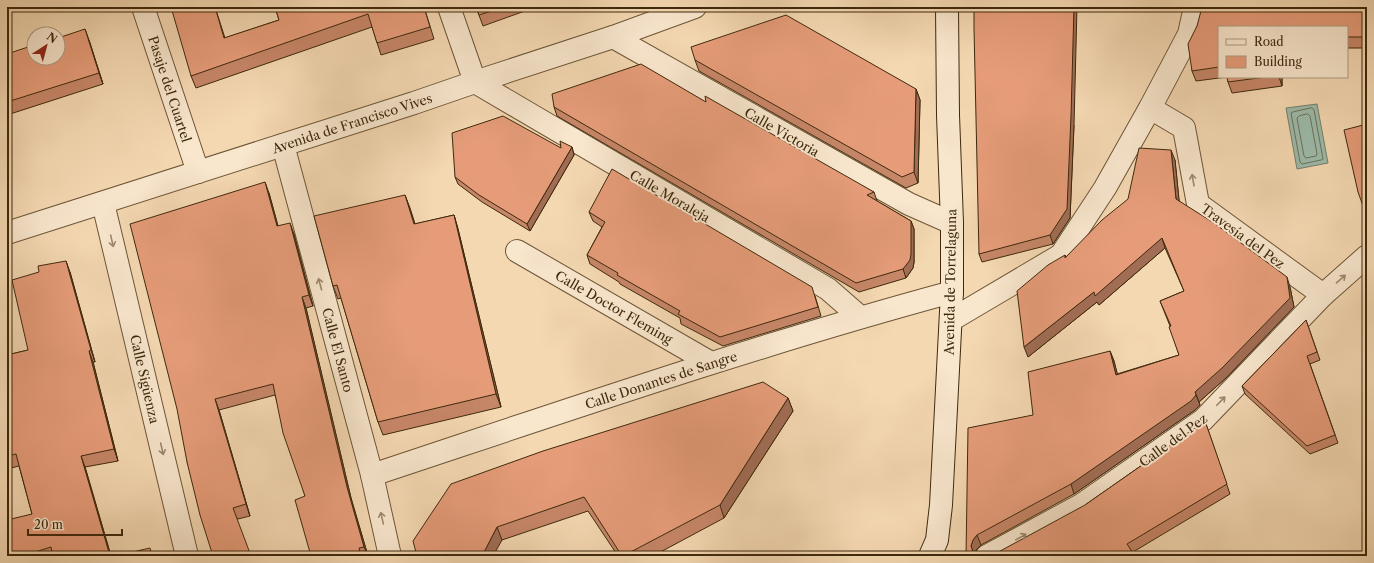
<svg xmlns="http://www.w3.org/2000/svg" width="1374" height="563" font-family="'Libre Caslon Text',serif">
<rect width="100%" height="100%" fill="#f4d8b2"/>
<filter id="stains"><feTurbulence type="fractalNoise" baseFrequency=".005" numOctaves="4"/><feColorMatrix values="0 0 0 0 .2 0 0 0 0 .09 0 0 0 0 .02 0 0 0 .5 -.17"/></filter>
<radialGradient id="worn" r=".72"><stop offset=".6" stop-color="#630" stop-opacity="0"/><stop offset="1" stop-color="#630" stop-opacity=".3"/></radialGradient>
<polygon fill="#9cbaa9" stroke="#76806b" points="1317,104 1328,163 1297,169 1286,108"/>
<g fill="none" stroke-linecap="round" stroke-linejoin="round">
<g stroke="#6d725b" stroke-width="1">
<polygon points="1312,108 1314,110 1323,159 1321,160 1302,164 1300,162 1291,113 1293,112"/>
<polygon points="1308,114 1310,116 1317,154 1316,156 1306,158 1304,156 1297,118 1299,116"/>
</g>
<g stroke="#6c5536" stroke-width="24">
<g id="street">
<polyline points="143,7 198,172"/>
<polyline points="449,7 475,82"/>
<polyline points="613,37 909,204 952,223"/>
<polyline points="475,82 828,289 860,317"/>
<polyline points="1150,108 1184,128 1198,204 1323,295"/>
<polyline points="283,145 372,475 390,556"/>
<polyline points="103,203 187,556"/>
<polyline points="7,233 414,103 475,82 613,37 695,7"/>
<polyline points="517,251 711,363"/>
<polyline points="951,320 1061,255 1105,188 1150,108 1189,34 1195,7"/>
<path d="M372,475C565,411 756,345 952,292"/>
<polyline points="987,556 1081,505 1203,420 1323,295 1367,256"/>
</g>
</g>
<g stroke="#3e290d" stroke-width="24">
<polyline id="secondary" points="930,556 937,540 941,505 952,292 952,223 948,115 947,7"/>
</g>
<use href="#street" stroke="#f8e6cd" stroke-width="22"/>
<use href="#secondary" stroke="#f8e6cd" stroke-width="22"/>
</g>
<g fill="#c68668" stroke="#3e290d">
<polygon points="215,7 225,38 279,20 275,7 424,7 434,39 381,55 372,27 196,88 191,76"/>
<polygon points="476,7 536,7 483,26"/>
<polygon points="1367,7 1365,48 1347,48 1347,27 1219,27 1219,77 1282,77 1282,86 1232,93 1228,82 1227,77 1196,81 1192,71 1197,26"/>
<polygon points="89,40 103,84 7,115 7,54"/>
<polygon points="695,60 916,89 920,100 918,183 906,188 699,71"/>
<polygon points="554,107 874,192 877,201 911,221 914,229 914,262 913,268 906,278 859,292 557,116"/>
<polygon points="1074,125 1070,218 1053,244 982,262 979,254"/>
<polygon points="572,147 574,155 530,231 482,202 458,184 455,177 561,148"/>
<polygon points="1175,160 1179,201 1290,287 1294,307 1226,378 1199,402 1200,405 1195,410 1074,494 981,545 976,550 975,555 966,556 1033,415 1110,351 1114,361 1117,374 1179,355 1170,326 1160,301 1184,291 1165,248 1099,305 1097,302 1028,357 1065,255 1066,257"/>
<polygon points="269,193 278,226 294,234 313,306 306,308 351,498 368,556 311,556 305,496 275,395 219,410 250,516 238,519 187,462"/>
<polygon points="405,195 415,224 454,215 458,229 501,407 383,435 378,422 341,298 338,299 333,286"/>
<polygon points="589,212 815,296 821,316 723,346 681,324 680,318 620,284 619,282 590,264 587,255 602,227 593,221"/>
<polygon points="70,272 95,362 93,362 118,461 85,467 111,556 7,556 32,514 19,466 7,469 7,355 28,350"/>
<polygon points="1306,320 1320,360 1310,364 1338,443 1310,454 1245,394 1242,386"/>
<polygon points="788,398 793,411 724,518 653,556 618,556 588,511 502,540 417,556"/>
<polygon points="1205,421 1230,494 1133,552 1085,505"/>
</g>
<g fill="#a16d55" stroke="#3e290d">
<polygon points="1074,7 1077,7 1074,125 1070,218 1053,244 1050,235"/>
<polygon points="85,29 89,40 103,84 99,73"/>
<polygon points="1279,77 1282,77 1282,86"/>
<polygon points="916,89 920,100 918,183 914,172"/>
<polygon points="572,147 574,155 530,231 527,224"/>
<polygon points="1171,150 1175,160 1180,209 1176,199"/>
<polygon points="265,182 269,193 281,237 277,226"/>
<polygon points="405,195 410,208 419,237 414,224"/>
<polygon points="454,215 458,229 501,407 496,394"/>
<polygon points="911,221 914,229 914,262 913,268 906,278 903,269"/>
<polygon points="290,223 294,234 313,306 309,295"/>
<polygon points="1162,238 1165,248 1099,305 1097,302 1028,357 1024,347"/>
<polygon points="66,261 70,272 95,362 91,350"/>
<polygon points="1287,277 1290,287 1294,307 1226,378 1199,402 1195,392"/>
<polygon points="302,297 306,308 351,498 368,556 364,547 347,487"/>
<polygon points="89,351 93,362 118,461 114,449"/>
<polygon points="1110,351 1114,361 1120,384 1116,375"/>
<polygon points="1196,395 1200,405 1195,410 1074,494 1071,484"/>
<polygon points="788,398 793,411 724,518 720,505"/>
<polygon points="215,399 219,410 250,516 246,504"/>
<polygon points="81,456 85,467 111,556 110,556"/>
<polygon points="497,527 502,540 493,556 482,556"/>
<polygon points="977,535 981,545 976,550 975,556 974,556 971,546 973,540"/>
</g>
<g fill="#e69c79" stroke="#3e290d">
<polygon points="171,7 215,7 224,38 279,20 275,7 424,7 430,27 377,43 368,14 191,76"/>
<polygon points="476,7 504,7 479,15"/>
<polygon points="974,7 1074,7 1071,116 1067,209 1050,235 979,254 974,28"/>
<polygon points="1202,7 1367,7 1367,55 1363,37 1347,37 1347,27 1219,27 1219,67 1192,71 1188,44 1197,26"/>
<polygon points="786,15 916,89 914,172 902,177 695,60 691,47"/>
<polygon points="85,29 99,73 7,102 7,54 34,45 34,58 58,58 58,38"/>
<polygon points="641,64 706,102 705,96 874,192 867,195 911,221 911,254 910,260 903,269 856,283 554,107 552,94"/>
<polygon points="1227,77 1266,77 1228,82"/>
<polygon points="503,116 561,148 560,141 572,147 527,224 479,195 455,177 452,133"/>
<polygon points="1367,124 1367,217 1358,192 1344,130"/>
<polygon points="1139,148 1171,150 1176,199 1214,223 1287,277 1290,298 1222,368 1195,392 1196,395 1191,401 1071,484 977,535 973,540 971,546 973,552 976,556 966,556 968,428 1033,415 1028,372 1110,351 1116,375 1179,355 1169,327 1171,326 1160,301 1184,291 1162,238 1095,296 1094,292 1024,347 1017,291 1048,265 1065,255 1065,258 1102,220 1128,199"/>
<polygon points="612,169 812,287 818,307 720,337 678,314 680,311 617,275 618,273 587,255 605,222 589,212"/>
<polygon points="265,182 277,226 290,223 309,295 302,297 347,487 364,547 359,548 361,556 311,556 295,500 305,496 283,433 273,384 215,399 246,504 233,508 251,556 213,556 200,515 187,462 177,409 130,224"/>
<polygon points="405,195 414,224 454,215 496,394 378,422 337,285 333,286 314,216"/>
<polygon points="66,261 91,350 89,351 114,449 81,456 110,556 53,556 51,547 22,556 7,556 7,520 32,514 16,454 7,456 7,355 28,350 12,280 39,272 38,266"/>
<polygon points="1306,320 1317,352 1307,356 1335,435 1307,446 1242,386"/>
<polygon points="763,382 788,398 720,505 623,556 622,556 584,497 497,527 482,556 417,556 413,541 451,484 543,451"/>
<polygon points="1205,421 1227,484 1127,544 1135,556 991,556 1085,505"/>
<polygon points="150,548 152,556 115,556"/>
<polygon points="1229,551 1232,556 1221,556"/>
<polygon points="1252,554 1253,556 1248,556"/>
</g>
<defs><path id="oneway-shaft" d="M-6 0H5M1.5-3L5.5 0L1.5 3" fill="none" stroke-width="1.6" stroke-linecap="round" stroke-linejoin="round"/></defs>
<g stroke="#9b886d">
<use href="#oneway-shaft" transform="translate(1193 180) rotate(-100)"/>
<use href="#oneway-shaft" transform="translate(112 241) rotate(77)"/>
<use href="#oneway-shaft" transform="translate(1341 279) rotate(-41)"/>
<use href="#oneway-shaft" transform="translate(320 284) rotate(-105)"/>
<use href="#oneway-shaft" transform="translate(1221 401) rotate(-46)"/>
<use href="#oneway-shaft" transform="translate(162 449) rotate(77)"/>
<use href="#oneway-shaft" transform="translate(382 518) rotate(-103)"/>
<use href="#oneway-shaft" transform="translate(1021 537) rotate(-29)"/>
</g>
<g text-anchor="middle" stroke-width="4" stroke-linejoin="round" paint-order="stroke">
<g font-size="13" fill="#3e290d" stroke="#f8e6cd">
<text transform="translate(170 89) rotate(72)" y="5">Pasaje del Cuartel</text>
<text transform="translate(352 123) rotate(-18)" y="5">Avenida de Francisco Vives</text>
<text transform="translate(782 132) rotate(30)" y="5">Calle Victoria</text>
<text transform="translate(670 196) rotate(30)" y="5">Calle Moraleja</text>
<text transform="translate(1243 236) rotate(36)" y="5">Travesía del Pez</text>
<text transform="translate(950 282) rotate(-89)" y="5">Avenida de Torrelaguna</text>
<text transform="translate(614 307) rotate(30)" y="5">Calle Doctor Fleming</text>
<text transform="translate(338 350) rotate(75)" y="5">Calle El Santo</text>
<text transform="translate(145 379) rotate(77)" y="5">Calle Sigüenza</text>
<text transform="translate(661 380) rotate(-18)" y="5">Calle Donantes de Sangre</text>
<text transform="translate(1173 440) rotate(-36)" y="5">Calle del Pez</text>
</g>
</g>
<rect width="1374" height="563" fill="none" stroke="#f4d8b2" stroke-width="24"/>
<rect x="8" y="8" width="1358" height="547" fill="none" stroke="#3e290d" stroke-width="2"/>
<rect x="12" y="12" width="1350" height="539" fill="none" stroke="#3e290d"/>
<rect x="1218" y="26" width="130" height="52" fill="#f8e6cd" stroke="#ae9a80"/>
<rect x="1226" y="39" width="20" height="6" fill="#f8e6cd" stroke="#ae9a80"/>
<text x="1254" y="46" font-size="12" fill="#3e290d">Road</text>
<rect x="1226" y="56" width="20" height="12" fill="#e69c79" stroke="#ae9a80"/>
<text x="1254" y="66" font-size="12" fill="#3e290d">Building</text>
<g transform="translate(46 46) rotate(36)"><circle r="19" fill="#f8e6cd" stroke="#ae9a80"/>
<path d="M0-3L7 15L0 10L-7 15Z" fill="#8f2418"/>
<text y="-6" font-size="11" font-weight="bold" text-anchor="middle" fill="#3e290d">N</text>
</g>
<path d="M28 529v6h94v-6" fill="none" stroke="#3e290d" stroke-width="2"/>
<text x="34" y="529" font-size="12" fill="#3e290d" stroke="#f8e6cd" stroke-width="3" paint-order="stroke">20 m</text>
<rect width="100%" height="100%" filter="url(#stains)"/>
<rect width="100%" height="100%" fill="url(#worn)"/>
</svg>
